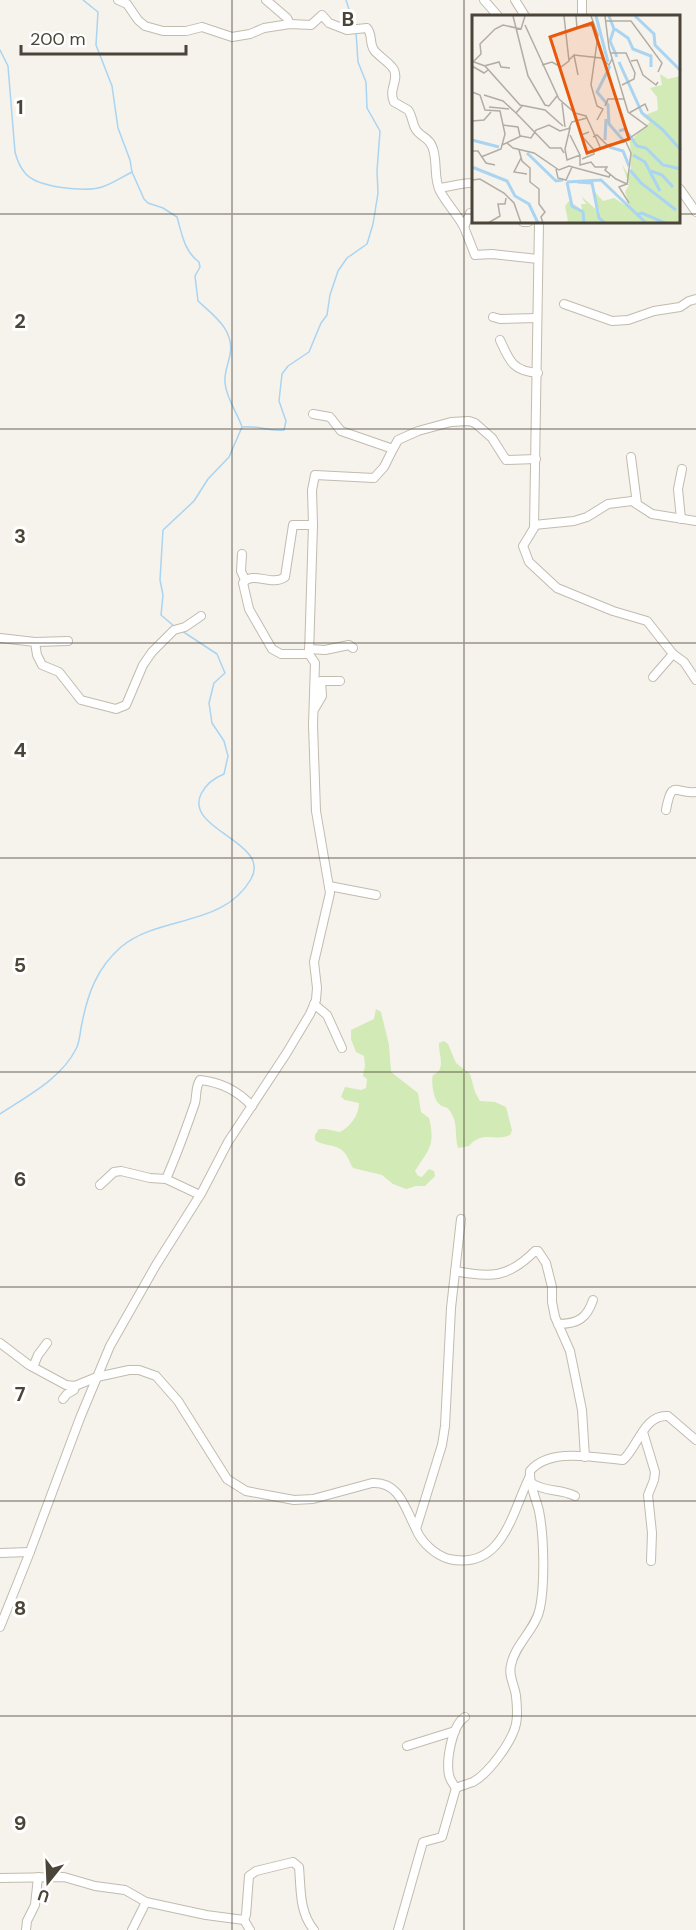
<svg xmlns="http://www.w3.org/2000/svg" width="696" height="1930" font-family="'DM Sans',sans-serif">
<rect width="100%" height="100%" fill="#f6f3ec"/>
<g fill="#d2eab5">
<path d="M376,1009L381,1012L389,1045L391,1072L418,1093L421,1112L429,1118C436,1146 428,1150 415,1171L418,1176L422,1177L429,1169L434,1171L435,1176L425,1186H416L406,1189L393,1184L382,1175L353,1168C350,1163 347,1154 343,1151C336,1144 322,1146 315,1140V1135L319,1129H325L340,1132C350,1127 359,1115 359,1103L345,1100L341,1097L345,1087L361,1090L366,1088L367,1079L363,1076L365,1066L364,1056L356,1052L351,1039V1030L374,1019Z"/>
<path d="M444,1041L448,1044L456,1063L470,1074L475,1092L480,1101L495,1102L506,1107L512,1130L510,1135C495,1142 483,1130 469,1146L458,1148C455,1138 457,1128 454,1119C447,1102 446,1111 438,1103C433,1097 431,1081 433,1075C447,1070 438,1054 439,1043Z"/>
</g>
<g fill="none" stroke-linecap="round" stroke-linejoin="round">
<g stroke="#a9d4f2" stroke-width="1.5">
<path d="M83,0L98,12L96,45L112,86L118,128L130,160L132,172L144,199L148,203L163,208L177,217C182,234 184,251 199,262L200,267L195,276L198,301C214,316 235,330 230,355C228,365 224,373 225,383C227,400 237,412 242,427L229,457L208,479L194,501L163,530L160,580L163,595L161,615L175,627"/>
<polyline points="346,0 355,28"/>
<path d="M0,50L8,66L15,152C17,160 20,167 25,173C37,188 85,192 102,187C112,184 122,177 132,172"/>
<path d="M243,427C258,425 269,432 284,430L286,421L279,401L282,374L288,366L309,352L321,323L327,315L330,295L338,271L347,258L367,244L373,224L378,193L377,171L380,131L367,108L366,82L358,62L356,32"/>
<path d="M0,1114C27,1096 61,1079 76,1049C80,1042 80,1031 82,1023C88,993 97,968 121,947C159,915 224,927 251,879C272,842 184,830 201,794C206,784 214,778 224,774L228,756L224,741L212,723L209,703L214,683L225,673L217,654L182,631"/>
</g>
<g stroke="#c2bbae" stroke-width="10">
<g id="minor">
<path d="M118,0L127,4L138,20L145,26L163,31H186L202,27L232,37L250,34L264,28L290,24L311,25L322,15L329,23L347,30L367,28C373,35 369,43 374,50C379,57 390,62 394,70C399,81 388,89 394,102L408,110C412,115 412,122 415,128C420,138 431,136 434,153C437,166 434,180 440,191C447,204 457,214 464,227L470,213L474,212"/>
<polyline points="266,0 287,18 290,24"/>
<polyline points="484,0 498,16"/>
<polyline points="515,0 525,16"/>
<polyline points="582,16 582,0"/>
<path d="M439,188C447,187 468,182 474,183"/>
<polyline points="680,189 696,212"/>
<polyline points="523,222 528,222"/>
<polyline points="539,222 534,528 523,546 529,562 557,588 613,611 647,621 673,654 684,662 696,680"/>
<polyline points="464,227 475,255 492,254 538,259"/>
<polyline points="564,304 612,321 628,320 654,311 680,307 689,301 696,299"/>
<polyline points="493,317 500,319 537,318"/>
<path d="M500,340C510,362 513,371 538,373"/>
<polyline points="313,414 330,417 341,431 393,449 398,440 418,431 451,422 469,421 475,423 492,438 506,460 536,459"/>
<polyline points="631,457 637,504"/>
<polyline points="681,519 678,489 682,469"/>
<polyline points="534,525 574,521 587,517 608,504 632,501 652,514 696,521"/>
<polyline points="242,554 241,571 245,580"/>
<polyline points="0,638 35,642 37,655 42,665 59,672 81,700 116,709 126,705 143,665 152,652 174,630 185,627 201,616"/>
<polyline points="35,642 68,641"/>
<polyline points="309,649 325,650 349,645 353,648"/>
<polyline points="309,654 313,525"/>
<polyline points="653,677 673,654"/>
<polyline points="315,708 322,696 321,681 340,681"/>
<path d="M666,810C672,777 676,795 696,792"/>
<polyline points="329,886 376,895"/>
<polyline points="314,1004 327,1015 342,1048"/>
<path d="M166,1179C177,1154 186,1129 195,1103C197,1095 195,1088 200,1080C220,1082 238,1091 252,1106"/>
<polyline points="100,1185 114,1172 121,1171 150,1178 166,1179 200,1195"/>
<path d="M461,1219L451,1308L445,1426L442,1445L416,1529C421,1542 435,1555 449,1559C503,1571 512,1512 530,1476"/>
<path d="M455,1271C491,1278 508,1278 535,1251H538L546,1263L552,1287V1302L555,1317L570,1351L582,1410L585,1457"/>
<path d="M558,1324C578,1324 587,1318 593,1300"/>
<path d="M0,1343L29,1365L66,1385L75,1386L97,1377L129,1370H139L156,1376L178,1401L227,1479L246,1491L294,1500L313,1499L372,1483C399,1481 405,1508 416,1529"/>
<polyline points="33,1367 38,1355 47,1343"/>
<polyline points="63,1399 67,1394 74,1390 75,1386"/>
<polyline points="643,1432 655,1472 654,1480 648,1495 652,1533 651,1561"/>
<path d="M531,1483C548,1493 559,1488 575,1496"/>
<polyline points="0,1553 30,1552"/>
<path d="M0,1627L28,1557L80,1418L110,1346L156,1265L202,1192L228,1142L286,1054L310,1014L316,1000L317,988L314,962L330,893L316,811L313,725L315,663L309,654H281L272,649L249,609L243,583C253,570 271,587 285,577L293,525H313L312,490L315,475L374,478L384,467L393,449"/>
<polyline points="407,1746 455,1731"/>
<path d="M456,1788C453,1784 450,1780 449,1775C446,1760 452,1725 465,1717"/>
<polyline points="0,1878 64,1877 95,1886 125,1890 146,1902 206,1915 244,1920 250,1930"/>
<path d="M244,1920L246,1915L249,1876L256,1871L293,1862L299,1867C301,1889 299,1912 314,1930"/>
<polyline points="26,1930 27,1921 35,1905 38,1877"/>
<polyline points="132,1930 146,1902"/>
<path d="M398,1930L423,1842L442,1837L456,1788C461,1786 467,1784 473,1782C489,1773 512,1742 516,1724C518,1715 517,1705 516,1696C515,1686 508,1676 511,1665C515,1644 536,1629 540,1608C545,1583 544,1536 539,1511C536,1498 529,1485 530,1471C550,1447 595,1458 623,1460C638,1447 644,1414 668,1416L696,1440"/>
</g>
</g>
<use href="#minor" stroke="#fff" stroke-width="8"/>
</g>
<path fill="none" stroke="#4b4439" stroke-width="1.5" stroke-opacity="0.55" d="M232,0V1930M464,0V1930M0,214H474M680,214H696M0,429H696M0,643H696M0,858H696M0,1072H696M0,1287H696M0,1501H696M0,1716H696"/>
<g transform="translate(472 15)">
<rect width="208" height="208" fill="#f6f3ec"/>
<path d="M188,59L196,64L208,61V208H89L96,206L93,191L97,186L110,195L109,189H114L109,181L128,198L120,174L131,186L142,183L153,190L157,188L153,177L157,170L150,149L155,158L159,157L158,126L178,107L171,101L186,95L185,82L178,73L190,70Z" fill="#d2eab5"/>
<path fill="none" stroke="#a9d4f2" stroke-width="3" d="M124,1L136,47M137,1L142,14L138,26L145,42M163,1L182,19L183,30L209,56M143,14L156,23L161,34L179,41V52M147,47L170,98L190,114L209,135M138,51L125,77L136,90L137,109L151,125M147,116L153,114L165,131L174,133L191,150L209,154M0,125L27,132M133,125L134,104M137,132L151,136L157,151M55,138L84,166L91,165M161,140L173,147L188,176M0,152L35,166L43,181L57,189L66,208M158,155L169,168L204,195M179,156L190,160L201,172M95,167L129,165L174,208M95,167L100,191L111,197L112,208M105,167L120,168L127,203L133,208M164,200L170,198L193,208"/>
<path fill="none" stroke="#b2ada4" stroke-width="1.5" d="M41,1L56,61L73,90L77,91L85,81M104,1L105,13L123,10M119,1L126,20L119,70L125,91L131,94L125,105M134,6H159L190,48L186,57M53,10L87,84L103,98L114,101L129,134M139,38H154L163,58L162,64L150,70M102,40L129,43L137,50L140,44M97,45L102,40L106,60M159,46L165,45L171,60L184,70L186,67M2,47L13,51L48,90L73,95L91,111M0,48L9,39L8,29L23,14L31,10L49,14L53,1M70,50L80,47L89,52L97,46L92,1M0,51L12,58L16,55M12,51L27,47L29,52L38,53M0,77L8,80L13,95L28,96L33,119L30,130L49,121L59,123L64,115L77,110L88,116L98,113L93,134L95,145L108,140V150L119,147L123,152H135L133,155L144,164L155,169L147,172L157,188M12,80L31,86L44,98M90,88L93,112M50,91L44,98L78,133H89L92,138M133,91L136,84H152M17,92L37,94M157,98L173,89L176,96M0,106L12,105L19,97M31,110L46,112L48,121M97,113L100,107L115,103M117,117L109,120L122,135M98,120L108,140M121,122L125,120L135,130L152,127L175,111L156,97L137,33L133,1M154,127L159,138L155,170M35,128L41,133L62,138L87,155L97,151L137,162L138,159M47,135L50,146L58,153V167L67,174V189L73,197L69,202L71,208M0,136H6L14,148L23,150M9,142L29,134L30,130M49,143L42,157L55,159M110,144L122,139V134M84,154L86,163L94,165L100,152M0,165L8,164L32,178L42,188L49,208M16,208L28,201L26,189H33L34,183"/>
<path fill="#e8590c" fill-opacity="0.15" stroke="#e8590c" stroke-width="3" d="M120,8L157,124L115,138L78,22Z"/>
<rect width="208" height="208" fill="none" stroke="#4b4439" stroke-width="3"/>
</g>
<g font-size="20" text-anchor="middle" font-weight="bold" fill="#4b4439" stroke="#fff" stroke-width="6" stroke-linejoin="round" paint-order="stroke">
<text x="348" y="26">B</text>
<text x="20" y="114">1</text>
<text x="20" y="328">2</text>
<text x="20" y="543">3</text>
<text x="20" y="757">4</text>
<text x="20" y="972">5</text>
<text x="20" y="1186">6</text>
<text x="20" y="1401">7</text>
<text x="20" y="1615">8</text>
<text x="20" y="1830">9</text>
</g>
<g transform="translate(48 1882) rotate(198)" stroke="#ffffff" stroke-width="4.5" paint-order="stroke">
<path d="M0-4.5L10 22L0 15L-10 22Z" fill="#4b4439"/>
<text y="-9" font-size="16" font-weight="bold" text-anchor="middle" fill="#4b4439">U</text>
</g>
<path d="M21 45v9h165v-9" fill="none" stroke="#4b4439" stroke-width="3"/>
<text x="30" y="45" font-size="18" fill="#4b4439" stroke="#ffffff" stroke-width="4.5" paint-order="stroke">200 m</text>
</svg>
